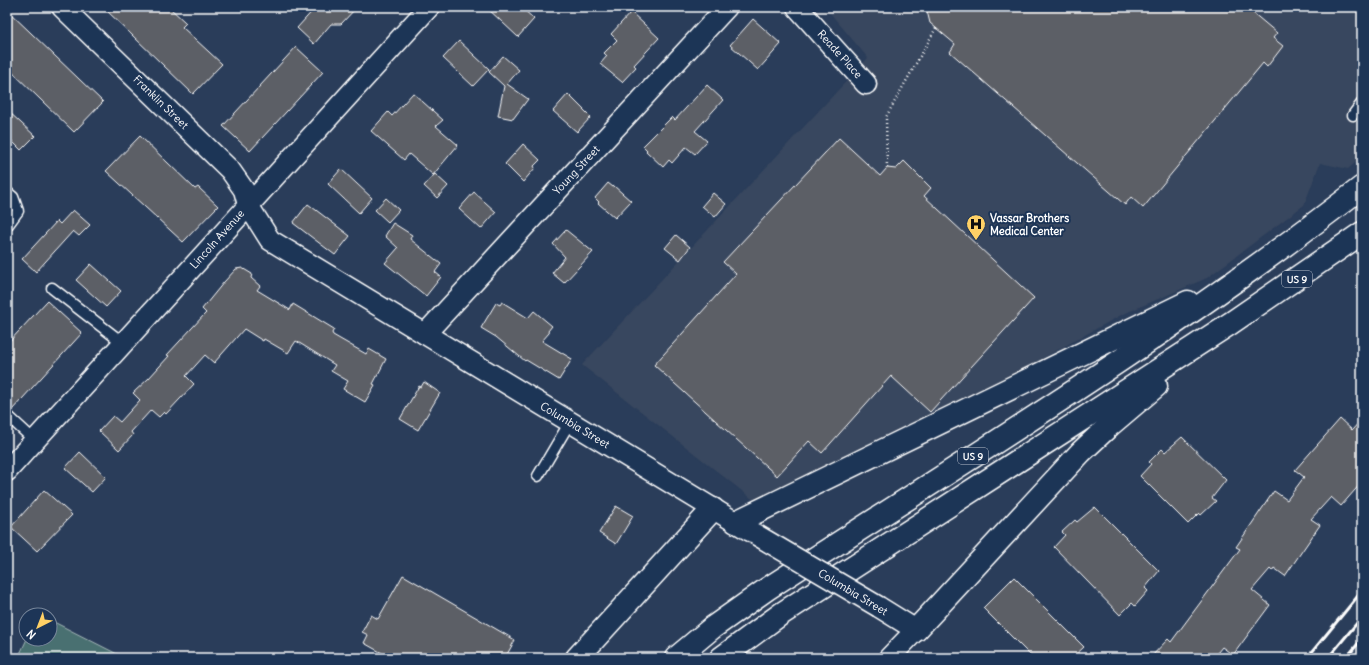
<svg xmlns="http://www.w3.org/2000/svg" width="1369" height="665" font-family="Delius,sans-serif">
<rect width="100%" height="100%" fill="#2a3d5a"/>
<filter id="ink" filterUnits="userSpaceOnUse"><feTurbulence type="fractalNoise" baseFrequency=".025" numOctaves="2"/><feDisplacementMap in="SourceGraphic" scale="8" xChannelSelector="R" yChannelSelector="G"/><feConvolveMatrix kernelMatrix="1 2 1 2 8 2 1 2 1" color-interpolation-filters="sRGB"/></filter>
<g filter="url(#ink)">
<polygon fill="#39475e" points="825,7 1362,7 1362,157 1348,169 1320,163 1304,205 1207,278 1121,315 940,415 854,452 756,502 582,365 868,58"/>
<polygon fill="#4a6f71" stroke="#a4b7b8" points="50,620 125,658 18,658 27,639 50,639"/>
<g fill="#5c5e66" stroke="#fff">
<polygon points="103,7 169,7 186,23 182,27 222,64 193,94"/>
<polygon points="316,7 357,7 341,24 331,24 314,44 297,28"/>
<polygon points="486,7 521,7 534,19 518,37"/>
<polygon points="926,7 1246,7 1277,33 1273,38 1283,46 1267,67 1263,63 1143,208 1131,197 1125,205 950,52 955,44 930,23"/>
<polygon points="7,10 103,102 74,132 7,67"/>
<polygon points="631,12 659,38 634,65 636,67 622,82 600,64 607,56 604,53 617,40 611,34"/>
<polygon points="753,19 781,44 758,70 730,45"/>
<polygon points="459,41 489,69 473,86 443,58"/>
<polygon points="296,47 323,72 250,151 223,126"/>
<polygon points="503,56 519,70 507,84 528,99 513,119 498,116 504,86 489,72"/>
<polygon points="707,85 723,100 695,131 707,141 695,154 686,147 672,163 669,160 663,167 646,151 647,150 643,146 672,117 675,120"/>
<polygon points="413,93 443,120 436,126 458,145 433,175 409,154 404,160 371,131 388,112 392,116"/>
<polygon points="568,94 591,117 577,132 553,111"/>
<polygon points="7,110 35,136 21,150 7,136"/>
<polygon points="140,136 195,189 198,187 218,206 183,242 106,171"/>
<polygon points="839,138 880,176 887,168 896,169 904,161 931,188 924,196 1034,298 930,412 891,376 822,453 809,441 777,476 654,365 736,274 723,262"/>
<polygon points="523,144 540,160 534,166 535,168 523,182 505,164"/>
<polygon points="341,169 372,198 359,213 328,184"/>
<polygon points="435,174 448,186 437,198 424,186"/>
<polygon points="608,183 613,187 614,186 631,201 615,218 598,203 599,202 595,198"/>
<polygon points="474,192 496,212 481,229 459,209"/>
<polygon points="713,193 726,204 715,217 702,206"/>
<polygon points="386,198 399,210 388,222 375,210"/>
<polygon points="308,204 350,236 335,255 293,223"/>
<polygon points="73,210 90,225 79,236 73,231 36,272 22,259 57,221 60,224"/>
<polygon points="393,223 412,235 410,239 441,264 435,272 441,277 426,296 385,263 398,248 385,236"/>
<polygon points="566,230 593,252 564,283 552,273 565,257 553,244"/>
<polygon points="676,235 690,247 680,260 665,248"/>
<polygon points="91,264 121,291 106,307 76,280"/>
<polygon points="242,268 252,274 251,278 260,286 257,290 290,310 293,304 334,329 332,333 333,335 366,354 369,349 386,359 373,384 375,385 365,402 343,389 348,381 331,371 335,365 296,341 288,353 264,339 263,341 244,329 214,363 205,355 186,376 194,384 166,414 164,412 159,417 151,410 131,432 133,435 119,450 99,431 113,416 120,422 140,400 133,393 149,378 169,356 167,355 204,315 206,313 202,309 224,282 236,269"/>
<polygon points="47,301 82,333 12,410 7,409 7,344"/>
<polygon points="502,302 528,318 534,311 552,326 548,331 549,333 542,341 572,359 559,380 526,360 525,361 496,337 481,328 496,303 500,305"/>
<polygon points="424,382 440,393 418,430 400,419 419,386 421,387"/>
<polygon points="1340,419 1352,430 1362,419 1362,482 1341,506 1331,497 1311,519 1320,525 1285,576 1274,568 1272,571 1270,569 1252,590 1270,605 1233,655 1222,647 1213,658 1150,658 1168,639 1171,642 1203,599 1240,549 1236,547 1274,491 1287,500 1304,477 1295,470"/>
<polygon points="1182,437 1226,480 1212,498 1216,501 1201,515 1199,513 1188,524 1140,476 1151,464 1149,462 1162,449 1165,452"/>
<polygon points="80,452 106,477 92,492 65,468"/>
<polygon points="44,490 72,515 37,551 11,527"/>
<polygon points="616,506 633,516 616,544 599,533"/>
<polygon points="1095,507 1159,571 1145,588 1148,591 1135,606 1132,603 1120,615 1054,547 1065,535 1062,532 1075,520 1077,522"/>
<polygon points="403,575 515,640 505,658 391,658 364,643 368,635 362,632 371,615 378,619"/>
<polygon points="1014,577 1084,647 1072,658 1033,658 983,608"/>
</g>
<g fill="none" stroke-linecap="round" stroke-linejoin="round">
<g stroke="#fff" stroke-width="13">
<g id="service">
<polyline points="1353,115 1362,103"/>
<polyline points="7,192 13,197 18,211 7,226"/>
<polyline points="52,288 123,343"/>
<polyline points="7,415 35,441"/>
<polyline points="538,476 570,422"/>
</g>
</g>
<g stroke="#fff" stroke-width="23">
<g id="minor">
<polyline points="62,7 230,170 244,190 248,205 270,240 750,531"/>
<polyline points="797,7 866,84"/>
<polyline points="425,334 727,7"/>
<polyline points="7,471 429,7"/>
<polyline points="879,607 916,630 889,658"/>
</g>
</g>
<g stroke="#fff" stroke-width="25">
<g id="motorway">
<polyline points="736,522 1188,302"/>
<polyline points="916,630 1081,452 1110,425 1156,386"/>
<polyline points="577,658 713,509"/>
<path d="M676,658L712,628L767,589C968,459 1173,334 1362,187"/>
<polyline points="721,658 781,614 1231,323 1362,233"/>
</g>
</g>
<polyline stroke="#fff" stroke-width="2.5" stroke-dasharray="1 3" stroke-linecap="butt" points="887,168 886,117 936,28"/>
<use href="#service" stroke="#1d3557" stroke-width="10"/>
<use href="#minor" stroke="#1d3557" stroke-width="20"/>
<use href="#motorway" stroke="#1d3557" stroke-width="22"/>
<g stroke="#fff" stroke-width="3">
<polyline points="1307,658 1362,591"/>
<polyline points="1328,658 1362,617"/>
<polyline points="1346,658 1362,639"/>
</g>
<g stroke="#fff" stroke-width="23" stroke-linecap="butt">
<polyline id="minor-bridge" points="755,534 879,607"/>
</g>
<use href="#minor-bridge" stroke="#1d3557" stroke-width="20"/>
</g>
</g>
<defs>
<g id="hospital-pin" transform="scale(1)"><path d="M0 17L-7.5 6A9.5 9.5 0 1 1 7.5 6Z" fill="#ffd166" stroke="#1d3557"/><path d="M-5-5h3v3.5h4V-5h3V5h-3V1.5h-4V5h-3Z" fill="#111"/></g>
</defs>
<g fill-rule="evenodd">
<use href="#hospital-pin" x="976" y="224"/>
</g>
<g text-anchor="middle" stroke-width="4" stroke-linejoin="round" paint-order="stroke">
<g fill="#1d3557" stroke="#bbc2cd" stroke-width="1">
<rect x="1282" y="271" width="30" height="16" rx="3"/>
<rect x="958" y="448" width="30" height="16" rx="3"/>
</g>
<g font-size="10" font-weight="bold" fill="#fff">
<text x="1297" y="283">US 9</text>
<text x="973" y="460">US 9</text>
</g>
<g font-size="11" fill="#fff" stroke="#1d3557">
<text transform="translate(840 54) rotate(48)" y="4">Reade Place</text>
<text transform="translate(161 102) rotate(44)" y="4">Franklin Street</text>
<text transform="translate(576 170) rotate(-47)" y="4">Young Street</text>
<text transform="translate(217 239) rotate(-48)" y="4">Lincoln Avenue</text>
<text transform="translate(575 425) rotate(31)" y="4">Columbia Street</text>
<text transform="translate(853 592) rotate(31)" y="4">Columbia Street</text>
</g>
<g font-size="11" font-weight="bold" fill="#fff" stroke="#1d3557" text-anchor="start">
<text x="990" y="222">Vassar Brothers<tspan x="990" dy="13">Medical Center</tspan></text>
</g>
</g>
<rect width="1369" height="665" fill="none" stroke="#1d3557" stroke-width="24"/>
<rect x="12" y="12" width="1345" height="641" fill="none" stroke="#fff" stroke-width="1.5" filter="url(#ink)"/>
<g transform="translate(38 627) rotate(222)"><circle r="19" fill="#1d3557" stroke="#77869a"/>
<path d="M0-3L7 15L0 10L-7 15Z" fill="#ffd166"/>
<text y="-6" font-size="11" font-weight="bold" text-anchor="middle" fill="#ffffff">N</text>
</g>
</svg>
